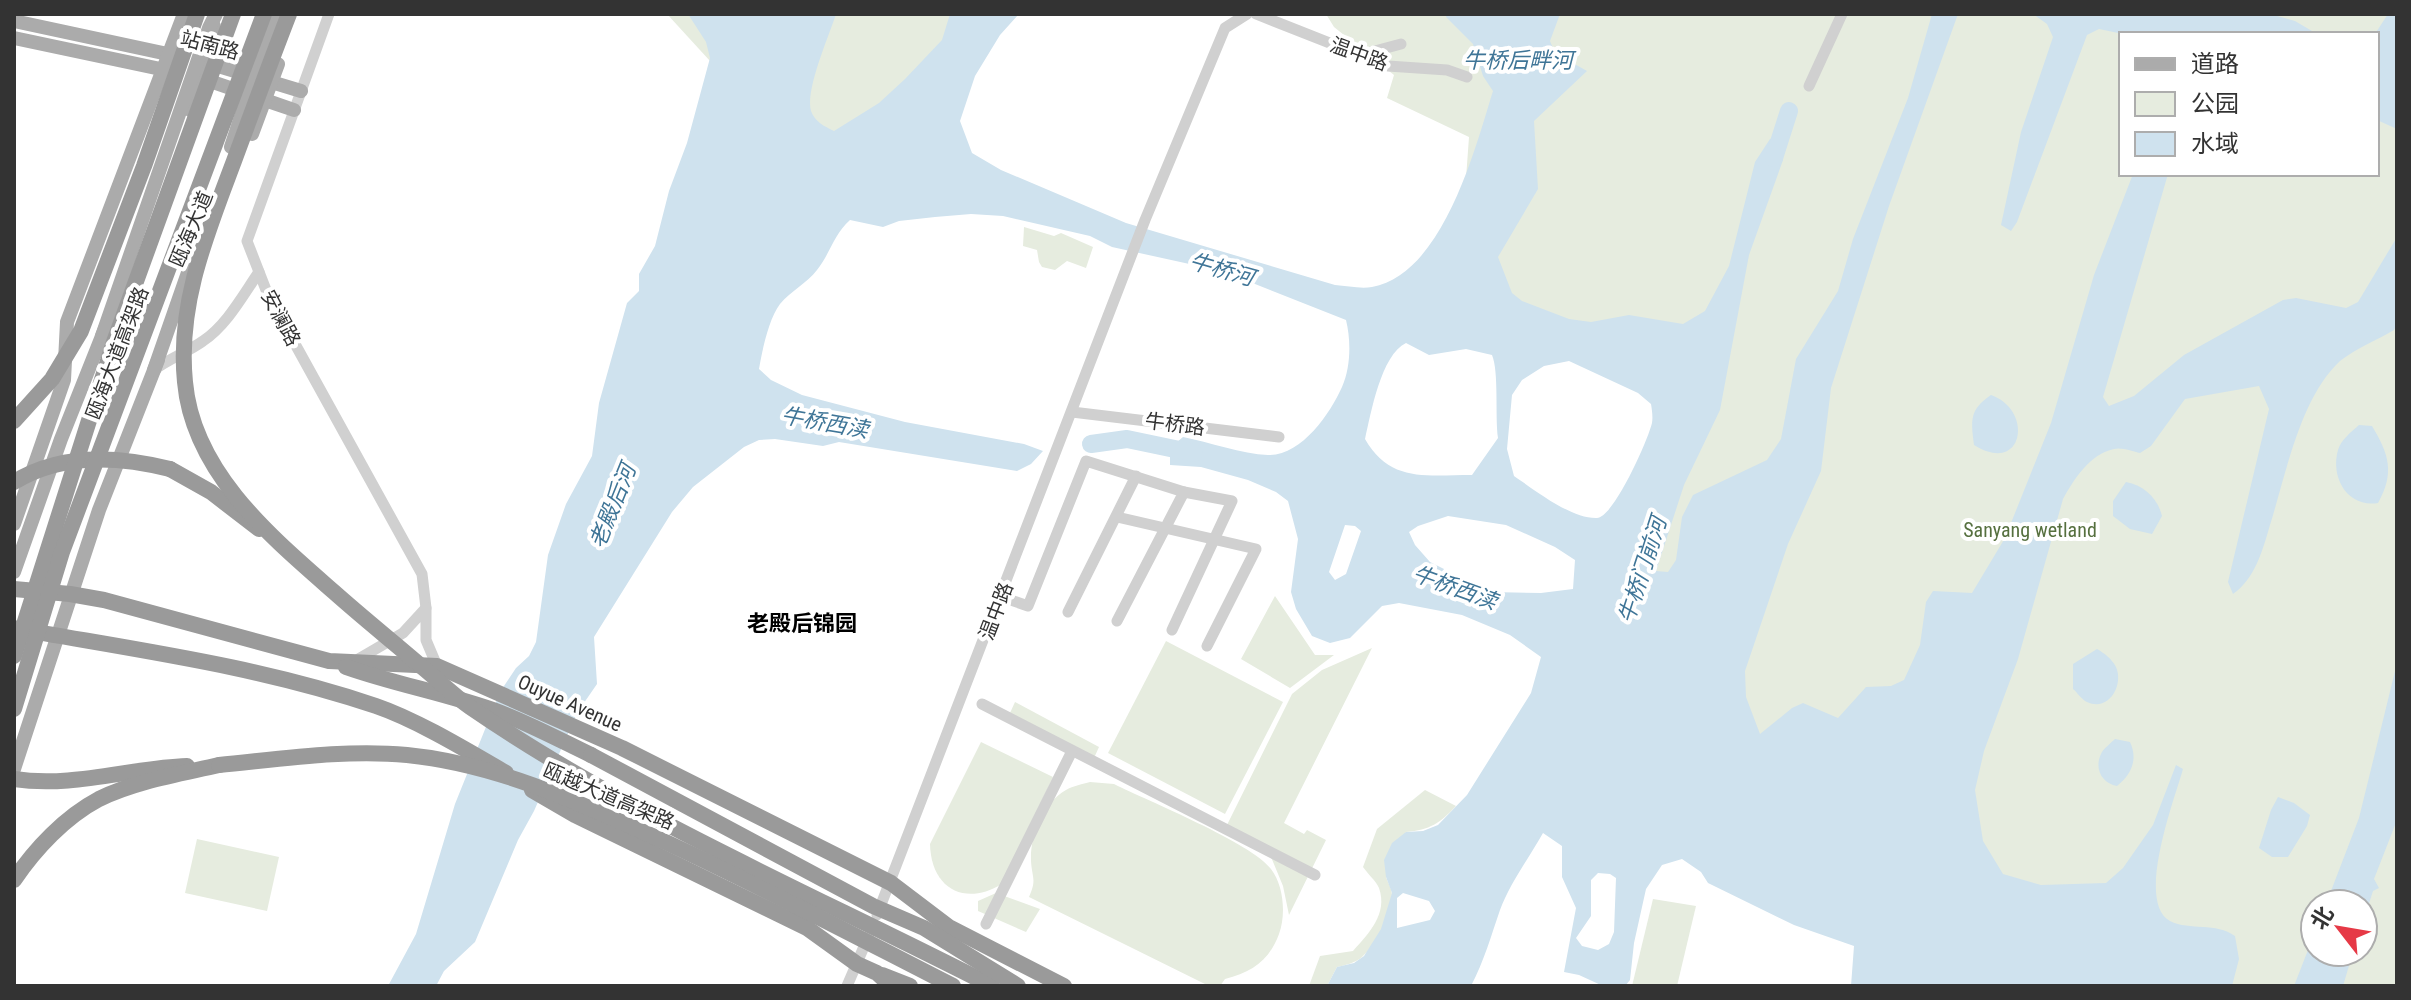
<svg xmlns="http://www.w3.org/2000/svg" width="2411" height="1000" font-family="'Roboto Condensed','Noto Sans SC',sans-serif">
<rect width="100%" height="100%" fill="#fff"/>
<g fill="#e6ecdf" fill-rule="evenodd">
<polygon points="667,14 1007,14 827,189"/>
<path d="M1326,14H2397V986H2134L1570,732L1675,382L1456,317L1469,137L1387,98L1394,75L1334,27ZM2121,34H2377V174H2121ZM2315,904H2363V952H2315Z"/>
<polygon points="1024,227 1054,236 1061,233 1093,247 1086,268 1067,261 1055,270 1042,267 1039,262 1037,250 1023,246"/>
<polygon points="1275,596 1315,655 1334,655 1290,688 1241,659"/>
<polygon points="1166,641 1283,702 1225,814 1108,753"/>
<polygon points="1372,648 1284,823 1304,834 1307,830 1326,840 1289,915 1283,886 1269,852 1225,829 1292,694 1322,670"/>
<polygon points="1015,702 1099,747 1094,758 1010,713"/>
<path d="M981,742L1053,777L1002,884C964,907 931,888 930,844Z"/>
<path d="M1090,782L1114,784C1148,801 1252,843 1271,869C1284,886 1286,915 1279,934C1269,961 1252,972 1225,979L1220,986H1209L1029,897C1037,879 1032,878 1031,861C1030,835 1043,803 1066,790C1073,786 1083,784 1090,782Z"/>
<path d="M1425,790L1456,806C1440,823 1430,830 1406,832L1386,877C1388,883 1392,889 1392,895C1391,915 1376,945 1361,958C1354,963 1346,965 1337,967L1327,986H1309L1320,956L1353,951C1369,933 1388,914 1379,888C1376,881 1367,873 1363,867L1377,829Z"/>
<polygon points="197,839 279,857 267,911 185,893"/>
<polygon points="996,893 1040,909 1026,932 978,911 978,901"/>
<polygon points="1653,899 1696,906 1677,986 1632,986"/>
</g>
<g fill="#cfe2ee" fill-rule="evenodd">
<path d="M688,14H836C829,36 805,90 811,111C815,122 824,126 834,131L879,103L905,79L942,40L950,14H1019L1000,35L975,76L960,121L972,153L1001,170L1126,223L1335,285C1347,286 1361,289 1372,287C1443,274 1475,149 1493,91L1483,76L1473,44L1446,17L1447,14H1560L1550,41L1555,53L1587,71L1534,121L1538,189L1498,257L1512,293L1522,301L1569,319L1591,322L1629,315L1683,324L1705,311L1729,266L1755,162L1770,139L1784,136L1783,160L1749,255L1720,410L1684,485L1656,571L1668,572L1676,560L1682,517L1693,495L1767,460L1781,439L1796,359L1838,291L1853,239L1908,98L1932,14H1958L1889,206L1831,388L1821,471L1788,544L1745,671L1746,697L1760,734L1792,708L1803,703L1838,718L1866,687L1891,686L1904,680L1920,645L1926,602L1933,591L1972,593L2005,538L2051,423L2094,275L2133,174H2168L2103,397L2109,406L2134,396L2184,355L2283,300L2296,298L2346,308L2358,302L2397,237V324L2394,330C2377,340 2355,349 2340,361C2300,398 2286,474 2270,525C2263,549 2255,579 2233,594L2228,582L2269,409L2259,386L2185,399L2151,446L2140,453C2133,451 2121,447 2114,449C2090,454 2074,479 2063,499L2018,659L1984,751L1975,790L1983,841L2003,874L2041,885L2106,883L2123,868L2153,825L2176,765L2183,769C2175,798 2135,902 2170,921C2190,931 2216,922 2235,936L2239,959L2232,986H2083L2069,984L2063,986H1851L1854,946L1794,925L1708,883L1701,872L1682,859L1662,865L1646,889L1634,943L1630,980L1625,986H1603L1579,975L1564,972L1576,908L1562,877V846L1543,833C1529,858 1510,883 1500,910C1491,936 1484,961 1471,986H1327L1337,967L1354,963L1364,956L1381,929L1392,893L1386,877L1384,860L1392,843L1406,832L1423,831L1438,825L1467,795L1531,693L1541,657L1510,635L1462,615L1399,603L1382,606L1350,638L1330,643L1312,636L1296,609L1291,592L1298,539L1288,501L1276,492L1248,480L1201,467L1170,465V448L1183,437C1209,442 1242,454 1268,455C1301,456 1330,414 1342,387C1351,367 1351,340 1346,320L1255,284L1194,265L1112,247L1090,236L1003,216L971,214L935,217L899,221L883,227L850,220C834,234 831,252 817,270C807,283 791,291 780,304C769,318 762,351 759,369L771,380L802,395L905,422L1024,444L1043,451L1031,464L1017,471L839,442L823,446L775,439L759,440L744,447L693,487L672,512L594,637L597,684L577,713L534,811L518,840L475,942L444,971L436,986H388L416,934L455,804L500,692L516,668L529,656L536,642L548,555L566,504L592,456L599,403L627,303L639,291V274L655,246L669,191L687,143L710,58L706,42ZM1406,343L1429,355L1466,349L1492,355C1499,372 1495,416 1498,438L1472,475C1427,475 1390,483 1365,439C1371,413 1381,355 1406,343ZM1569,361L1638,393L1651,404C1652,410 1653,417 1652,423C1648,440 1614,517 1597,518C1571,519 1535,490 1514,476L1507,449L1512,395L1522,380L1544,366ZM1448,516L1506,525L1555,547L1575,560L1573,589L1541,593L1490,592L1430,562L1415,545L1409,532L1418,526ZM1345,525L1355,526L1361,531L1346,574L1335,580L1329,572ZM1598,873L1610,874L1616,878L1614,932L1609,944L1598,950L1582,946L1576,938L1591,916V880ZM1403,893L1429,901L1435,911L1430,920L1397,928V898Z"/>
<polygon points="2033,14 2270,14 2295,21 2317,34 2123,34 2099,29 2087,35 2017,222 2011,231 2001,225 2021,132 2053,37 2047,24"/>
<polygon points="2388,14 2397,14 2397,129 2377,120 2375,34"/>
<path d="M1991,395C2034,410 2024,476 1974,445C1971,420 1969,410 1991,395Z"/>
<path d="M2359,425L2372,426C2389,454 2395,473 2378,503C2348,508 2330,478 2338,450C2341,440 2351,432 2359,425Z"/>
<path d="M2126,482C2144,485 2158,499 2162,516L2152,534L2130,529L2113,516V501Z"/>
<path d="M2097,649C2104,653 2112,659 2116,667C2124,685 2109,712 2087,702C2082,700 2077,692 2073,689V664Z"/>
<polygon points="2397,663 2397,820 2374,879 2379,888 2373,891 2363,922 2363,904 2326,904 2359,818"/>
<path d="M2115,739L2130,742C2138,759 2132,774 2117,786C2102,783 2094,769 2101,754C2103,749 2111,743 2115,739Z"/>
<polygon points="2278,797 2294,803 2310,815 2307,826 2288,857 2272,857 2259,848 2271,810"/>
<polygon points="2315,932 2315,952 2353,952 2343,986 2294,986"/>
</g>
<g fill="none" stroke-linecap="round" stroke-linejoin="round">
<g stroke="#cfe2ee" stroke-width="18">
<polyline points="1774,158 1789,111"/>
<polyline points="1091,444 1127,439 1194,453"/>
</g>
<g stroke="#d0d0d0" stroke-width="11">
<polyline points="329,14 247,241 268,295 422,574 426,608"/>
<polyline points="1256,14 1388,66 1447,70 1467,77"/>
<polyline points="1360,55 1401,44"/>
<polyline points="1809,86 1842,14"/>
<path d="M154,370C170,358 188,352 203,341C227,325 243,295 259,272"/>
<polyline points="1072,412 1279,437"/>
<polyline points="1117,517 1256,549 1207,646"/>
<polyline points="1002,597 1028,606 1086,461 1184,492 1117,621"/>
<polyline points="1068,612 1136,476"/>
<polyline points="1172,630 1232,501 1184,492"/>
<polyline points="355,661 403,633 426,608 426,640 437,666"/>
<polyline points="982,704 1315,875"/>
<polyline points="877,915 1145,220 1225,28 1247,14"/>
<polyline points="986,924 1072,751"/>
<polyline points="847,986 869,935"/>
</g>
<g stroke="#ababab" stroke-width="14">
<polyline points="14,21 177,56"/>
<polyline points="14,38 170,71"/>
<polyline points="205,62 301,91"/>
<polyline points="198,77 294,110"/>
<polyline points="190,110 208,63 214,26"/>
<polyline points="252,134 278,64"/>
<polyline points="14,524 64,380 67,322 184,14"/>
<polyline points="14,572 61,439 106,326"/>
<polyline points="14,769 99,510 158,360"/>
</g>
<g stroke="#9a9a9a" stroke-width="16">
<polyline points="170,469 211,492 259,529"/>
<polyline points="14,589 70,594 104,600 329,661 437,666 622,748 891,883 949,927 1064,986"/>
<path d="M14,628C136,650 258,666 376,706C417,720 468,751 506,773"/>
<path d="M346,667C397,685 450,694 501,713C532,725 562,741 591,755"/>
<path d="M14,779C73,788 129,768 187,766"/>
<polyline points="532,790 575,815 807,928 857,964 877,973 891,986"/>
<path d="M14,880C35,849 65,817 99,799C136,781 180,774 219,765"/>
<polyline points="882,975 910,986"/>
</g>
<g stroke="#ababab" stroke-width="14">
<polyline points="231,147 275,14"/>
<polyline points="102,336 209,28 216,14"/>
<polyline points="154,370 192,261"/>
</g>
<g stroke="#9a9a9a" stroke-width="16">
<path d="M289,14C270,63 252,112 234,161C207,233 177,304 185,382C193,472 270,536 334,592C362,617 392,641 421,666C437,679 453,695 470,707C633,819 817,896 992,986"/>
<polyline points="14,421 52,379 81,331 144,166 197,14"/>
<path d="M14,482C61,453 119,456 170,469"/>
<polyline points="14,656 114,342 233,14"/>
<polyline points="14,709 62,552 264,14"/>
<polyline points="591,755 873,906 924,928 1018,986"/>
<path d="M219,765C281,759 346,749 407,755C497,764 578,802 659,839C759,885 855,936 953,986"/>
</g>
</g>
<g text-anchor="middle" stroke-width="8" stroke-linejoin="round" paint-order="stroke">
<g font-size="20" fill="#333" stroke="#fff">
<text transform="translate(210 45) rotate(15)" y="7">站南路</text>
<text transform="translate(1359 54) rotate(20)" y="7">温中路</text>
<text transform="translate(191 229) rotate(-67)" y="7">瓯海大道</text>
<text transform="translate(281 318) rotate(62)" y="7">安澜路</text>
<text transform="translate(117 353) rotate(-69)" y="7">瓯海大道高架路</text>
<text transform="translate(1175 424) rotate(7)" y="7">牛桥路</text>
<text transform="translate(996 611) rotate(-69)" y="7">温中路</text>
<text transform="translate(570 703) rotate(24)" y="7">Ouyue Avenue</text>
<text transform="translate(609 796) rotate(23)" y="7">瓯越大道高架路</text>
</g>
<g font-size="20" fill="#56703f" stroke="#fff">
<text x="2030" y="537">Sanyang wetland</text>
</g>
<g font-size="22" font-style="italic" fill="#3f7597" stroke="#fff">
<text x="1518" y="68">牛桥后畔河</text>
<text transform="translate(1222 269) rotate(16)" y="8">牛桥河</text>
<text transform="translate(825 422) rotate(10)" y="8">牛桥西渎</text>
<text transform="translate(612 506) rotate(-68)" y="8">老殿后河</text>
<text transform="translate(1642 570) rotate(-72)" y="8">牛桥门前河</text>
<text transform="translate(1455 587) rotate(20)" y="8">牛桥西渎</text>
</g>
<g font-size="22" font-weight="bold" fill="#000" stroke="#fff">
<text x="802" y="631">老殿后锦园</text>
</g>
</g>
<rect width="2411" height="1000" fill="none" stroke="#333333" stroke-width="32"/>
<rect x="2119" y="32" width="260" height="144" fill="#ffffff" stroke="#adadad" stroke-width="2"/>
<rect x="2135" y="58" width="40" height="12" fill="#ababab" stroke="#adadad" stroke-width="2"/>
<text x="2191" y="72" font-size="24" fill="#333333">道路</text>
<rect x="2135" y="92" width="40" height="24" fill="#e6ecdf" stroke="#adadad" stroke-width="2"/>
<text x="2191" y="112" font-size="24" fill="#333333">公园</text>
<rect x="2135" y="132" width="40" height="24" fill="#cfe2ee" stroke="#adadad" stroke-width="2"/>
<text x="2191" y="152" font-size="24" fill="#333333">水域</text>
<g transform="translate(2339 928) rotate(301)"><circle r="38" fill="#ffffff" stroke="#adadad" stroke-width="2"/>
<path d="M0-6L14 30L0 20L-14 30Z" fill="#e63946"/>
<text y="-12" font-size="22" font-weight="bold" text-anchor="middle" fill="#333333">北</text>
</g>
</svg>
